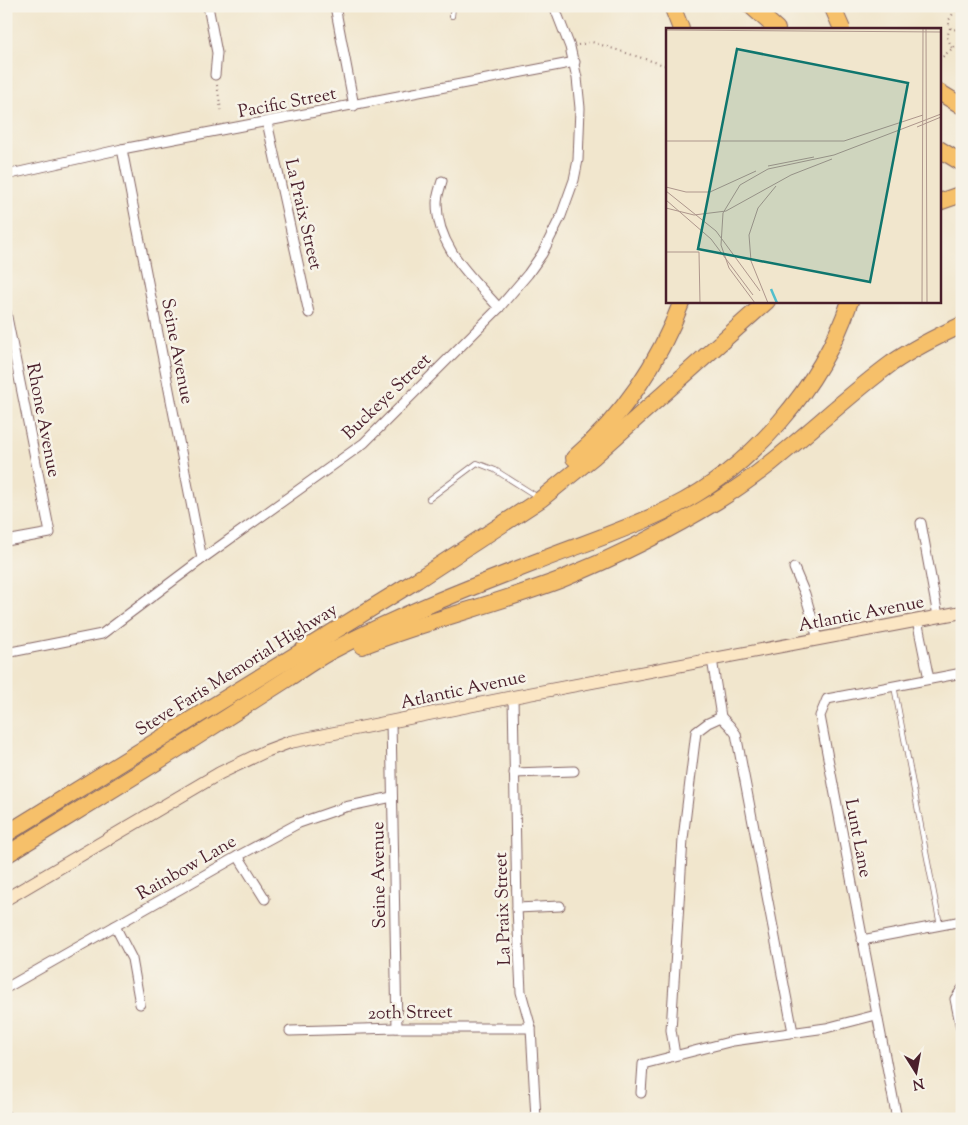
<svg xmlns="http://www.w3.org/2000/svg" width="968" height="1125" font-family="'Sorts Mill Goudy',serif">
<rect width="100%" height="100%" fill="#f7f3e8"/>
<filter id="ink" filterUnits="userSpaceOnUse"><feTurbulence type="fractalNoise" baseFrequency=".02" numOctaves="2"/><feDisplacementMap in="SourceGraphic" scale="10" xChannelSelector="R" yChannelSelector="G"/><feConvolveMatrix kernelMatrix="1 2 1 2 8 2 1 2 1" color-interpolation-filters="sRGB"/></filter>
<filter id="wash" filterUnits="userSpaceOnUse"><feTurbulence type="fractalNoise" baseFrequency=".0096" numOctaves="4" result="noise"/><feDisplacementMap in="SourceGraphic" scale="20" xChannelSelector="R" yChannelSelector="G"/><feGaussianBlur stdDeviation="1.12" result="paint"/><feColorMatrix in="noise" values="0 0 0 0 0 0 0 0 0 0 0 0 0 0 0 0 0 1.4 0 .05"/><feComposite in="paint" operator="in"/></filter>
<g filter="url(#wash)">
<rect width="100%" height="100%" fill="#f1e6cd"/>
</g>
<g filter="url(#ink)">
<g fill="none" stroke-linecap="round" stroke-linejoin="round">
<g stroke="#846564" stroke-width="6">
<g id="lane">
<polyline points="452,16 453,6"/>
<polyline points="429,499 477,463 495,470 533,494 536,498"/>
<polyline points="894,686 940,925"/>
</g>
</g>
<g stroke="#846564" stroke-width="11">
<g id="street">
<polyline points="208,6 217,53 215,75"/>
<polyline points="335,6 354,106"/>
<polyline points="267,122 309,313"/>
<polyline points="122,149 202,559"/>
<polyline points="6,175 122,149 575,62"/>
<path d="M442,181C440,188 437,196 437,203C437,248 472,277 499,308"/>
<polyline points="6,312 50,533 6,541"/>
<polyline points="921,523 938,616"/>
<polyline points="794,568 805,594 818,639"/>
<polyline points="917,620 929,679"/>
<polyline points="6,653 102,634 202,559 364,443 499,308 528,274 542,254 561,216 574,180 578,160 580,108 577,78 570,47 554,6"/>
<polyline points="712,659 721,717"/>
<polyline points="513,697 517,908 521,992 531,1028 536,1119"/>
<polyline points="391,722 397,1028"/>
<polyline points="514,773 574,771"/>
<polyline points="238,856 265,899"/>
<polyline points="517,908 560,906"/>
<polyline points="115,926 132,959 140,1004"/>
<polyline points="862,940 962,921"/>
<polyline points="6,988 238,856 299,823 345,807 392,797"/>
<polyline points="962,989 955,999 962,1033"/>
<polyline points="290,1031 397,1028 531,1028"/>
<polyline points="675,1055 671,1030 683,839 696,732 708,723 721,717 730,726 736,734 793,1032"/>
<polyline points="641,1093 643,1064 733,1041 826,1028 876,1015"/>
<polyline points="6,1116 7,1119"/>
<polyline points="897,1119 820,716 827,699 962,673"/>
</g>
</g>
<g stroke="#846564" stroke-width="14">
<polyline id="secondary" points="6,899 220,773 266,751 290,742 513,697 962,612"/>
</g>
<g stroke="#846564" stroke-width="18">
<g id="highway">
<polyline points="672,6 681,29"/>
<polyline points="751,6 777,29"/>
<polyline points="939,92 962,106"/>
<polyline points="939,149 962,163"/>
<polyline points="939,202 962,194"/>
<path d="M574,458C623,416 659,362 682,301"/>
<path d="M362,646C428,620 497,604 562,579C616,557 668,531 717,501C781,462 832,407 892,363C914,348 938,336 962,325"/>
<polyline points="6,834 417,580 541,499 593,457 767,301"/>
<path d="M6,855C72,814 139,774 204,732C232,714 260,696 287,679C302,669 316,659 331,651C397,616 466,589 536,562C581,544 627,530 671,508C752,468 821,387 850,301"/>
</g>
</g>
<g stroke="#846564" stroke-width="2" stroke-dasharray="1 4" stroke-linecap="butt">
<polyline points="958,6 949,20 949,26 952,30 962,28"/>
<polyline points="950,28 947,37 952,48"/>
<polyline points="578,45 592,42 667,66"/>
<polyline points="939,60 955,46 962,42"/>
<polyline points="217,85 221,110"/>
</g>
<use href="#lane" stroke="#fff" stroke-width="4.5"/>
<use href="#street" stroke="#fff" stroke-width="9"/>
<use href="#secondary" stroke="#fbe6c4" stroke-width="12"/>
<use href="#highway" stroke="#f6c06b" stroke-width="16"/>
<g stroke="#846564" stroke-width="18" stroke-linecap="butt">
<polyline id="highway-bridge" points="832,6 842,29"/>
</g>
<use href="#highway-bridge" stroke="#f6c06b" stroke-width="16"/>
</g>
</g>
<g text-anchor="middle" stroke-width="5" stroke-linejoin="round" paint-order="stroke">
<g font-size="18" fill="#4a1f2b" stroke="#f7f3e8">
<text transform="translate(287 102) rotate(-11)" y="6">Pacific Street</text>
<text transform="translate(304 214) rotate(77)" y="6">La Praix Street</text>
<text transform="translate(178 351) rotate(79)" y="6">Seine Avenue</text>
<text transform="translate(386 396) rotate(-44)" y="6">Buckeye Street</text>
<text transform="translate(44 420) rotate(79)" y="6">Rhone Avenue</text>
<text transform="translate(861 613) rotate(-11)" y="6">Atlantic Avenue</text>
<text transform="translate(236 669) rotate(-32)" y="6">Steve Faris Memorial Highway</text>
<text transform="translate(463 689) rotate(-12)" y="6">Atlantic Avenue</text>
<text transform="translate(859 838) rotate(79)" y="6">Lunt Lane</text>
<text transform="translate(186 867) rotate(-30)" y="6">Rainbow Lane</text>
<text transform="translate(378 875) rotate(-91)" y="6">Seine Avenue</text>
<text transform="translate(502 909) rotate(-92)" y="6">La Praix Street</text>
<text transform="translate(410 1012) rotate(-1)" y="6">20th Street</text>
</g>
</g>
<g transform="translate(666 28)">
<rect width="275" height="275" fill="#f1e6cd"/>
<path fill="none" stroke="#52bfcc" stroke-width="2.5" d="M105,261L111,275"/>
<path fill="none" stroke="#ae968c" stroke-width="1" d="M152,0L275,1M260,1L261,275M0,2L275,4M251,99L275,89M0,113H178L257,87M102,138L148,129M0,159L20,164H44L90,143M0,163L50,203L94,263M0,172L45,211L87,267M0,180L28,187L60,183L125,147L166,131M0,224H33L34,275M89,275L63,240L55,217L57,185L74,157L102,141L168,127L275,86M102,275L85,233L83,207L92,180L110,158M256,275L257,1"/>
<path fill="#0f766e" fill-opacity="0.15" stroke="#0f766e" stroke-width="2.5" d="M71,21L242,55L204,254L32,221Z"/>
<rect width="275" height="275" fill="none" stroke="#4a1f2b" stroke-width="2.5"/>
</g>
<rect width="968" height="1125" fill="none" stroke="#f7f3e8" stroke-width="25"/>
<g transform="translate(916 1072) rotate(169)" stroke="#f7f3e8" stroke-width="4" paint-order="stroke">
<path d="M0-4L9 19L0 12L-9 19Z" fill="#4a1f2b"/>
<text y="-8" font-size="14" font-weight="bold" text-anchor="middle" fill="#4a1f2b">N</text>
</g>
</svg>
